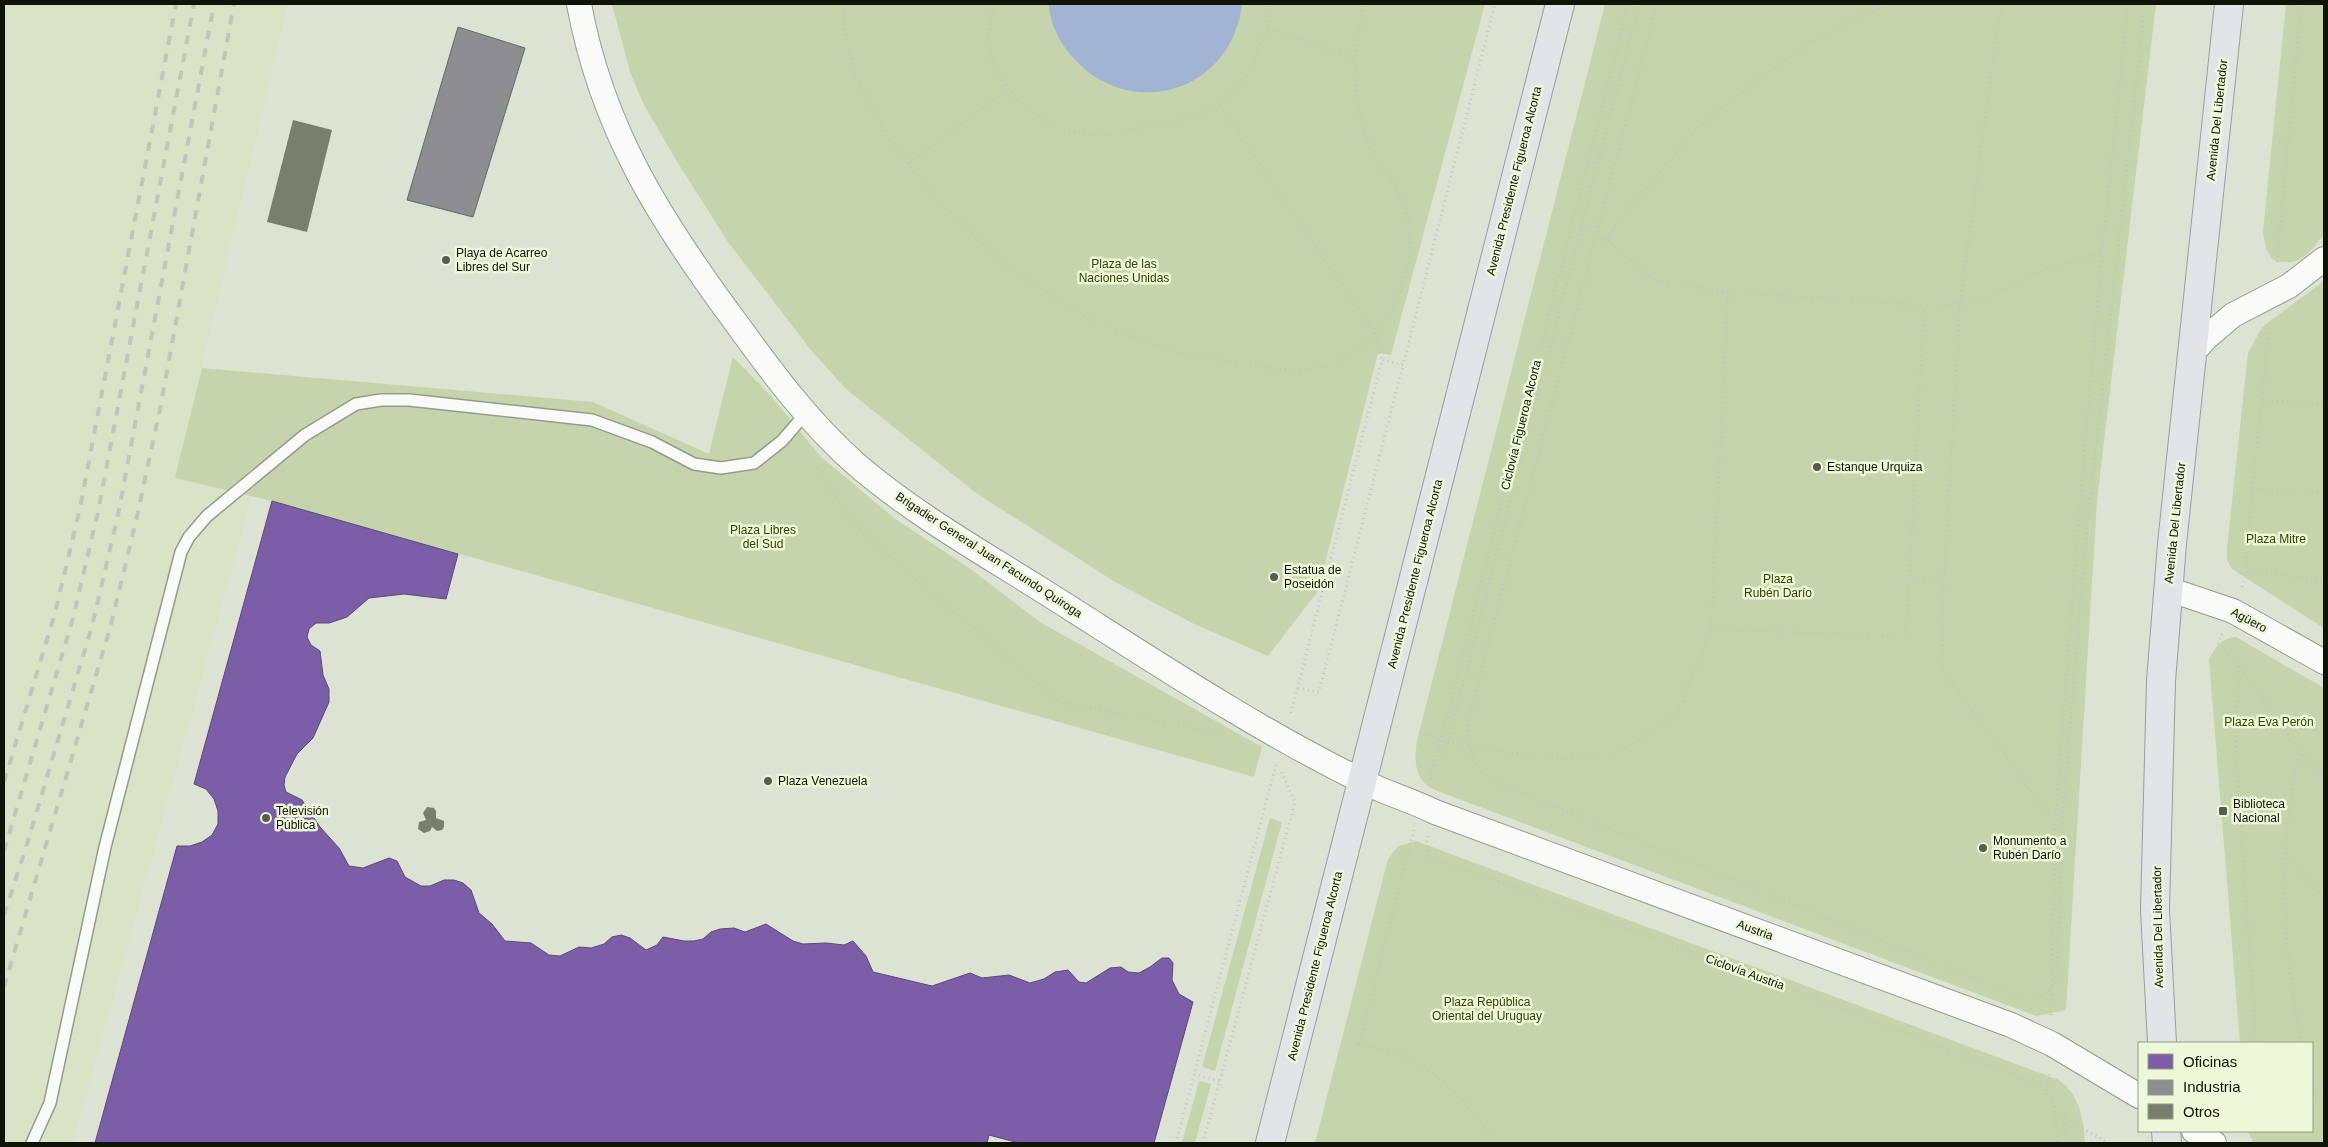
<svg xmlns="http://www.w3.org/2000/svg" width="2328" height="1147" font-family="Arial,sans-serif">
<rect width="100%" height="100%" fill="#dde3d2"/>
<polygon fill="#d9e3c5" points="4,4 288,4 175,478 252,496 73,1143 4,1143"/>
<g fill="#c6d4ac">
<polygon points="612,4 1485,4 1391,355 1378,353 1318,591 1268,656 1194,624 1115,582 976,493 846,389 810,349 728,242 676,160 643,103 630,72"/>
<path d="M1605,4H2156L2097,501L2066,1010L2036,1016L1435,790C1414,781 1414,761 1417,741Z"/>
<path d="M2286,4H2324V234C2309,254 2299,268 2273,260L2266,249L2263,232Z"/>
<polygon points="2324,281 2324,628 2232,569 2227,560 2227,548 2248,353 2262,327"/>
<polygon points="733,357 771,396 820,456 894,518 972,570 1040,622 1262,747 1254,777 272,501 175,478 202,368 593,402 709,454"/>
<path d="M2236,637L2324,688V1143H2253L2248,1131H2312V1043H2240L2209,659C2216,646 2222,638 2236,637Z"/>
<polygon points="1270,818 1282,822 1215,1071 1202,1067"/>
<path d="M1416,841L2059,1080C2080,1095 2083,1119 2085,1143H1315L1388,859L1398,846Z"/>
<polygon points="1199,1081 1211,1084 1195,1143 1182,1143"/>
</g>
<path fill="#a3b3d3" d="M1049,4H1242C1231,97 1121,124 1066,49C1057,37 1049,19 1049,4Z"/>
<polygon fill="#7b5ea7" stroke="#5b4877" points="272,501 458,554 446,599 404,594 369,598 347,617 329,623 316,623 309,629 307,637 311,645 320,651 323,675 329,689 329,702 313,738 297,754 285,777 284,785 286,792 302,800 320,827 339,848 349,866 363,868 389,858 397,861 405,877 421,886 430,886 444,880 454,880 463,883 471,890 479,913 492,924 505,941 531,943 549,955 560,956 579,947 591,948 604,944 612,937 621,935 630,938 646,950 657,945 663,937 684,941 694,941 703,939 711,932 720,929 734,928 745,932 766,924 793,941 803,944 826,943 844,945 853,941 866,956 873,972 932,986 970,973 982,978 1009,975 1030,983 1044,979 1055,972 1068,970 1079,982 1086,983 1110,968 1121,967 1128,972 1139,973 1150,967 1162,958 1169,958 1173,963 1172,980 1179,994 1193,1002 1154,1143 1019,1143 989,1135 987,1143 95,1143 177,846 190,846 202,842 212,835 218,824 218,811 214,799 206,789 194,784"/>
<polygon fill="#8d8d92" stroke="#676869" points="458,27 525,48 473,217 407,200"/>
<g fill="#797f6c">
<polygon points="293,120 332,130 307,232 267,222"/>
<polygon points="427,807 434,808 436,811 436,818 444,821 444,827 442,830 437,831 432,827 430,831 424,833 418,829 419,822 426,820 423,813"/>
</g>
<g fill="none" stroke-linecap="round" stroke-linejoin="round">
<g stroke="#969a8d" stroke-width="14">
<polyline id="lane" points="32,1143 50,1103 105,847 181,552 189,537 207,516 305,435 356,404 381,400 409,400 592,420 652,442 694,464 721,468 754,463 782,441 806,413"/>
</g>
<g stroke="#969a8d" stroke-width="26">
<g id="street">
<path d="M579,4C602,129 660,220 734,320C771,371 809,423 857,465C913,513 978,550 1040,589C1145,655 1250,726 1362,781C1385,793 1411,800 1435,812L2011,1025L2052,1044L2139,1096"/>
<polyline points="2192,353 2207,337 2233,315 2289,286 2324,259"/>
<polyline points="2168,589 2233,611 2324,662"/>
<polyline points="2194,1131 2214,1143"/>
</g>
</g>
<g stroke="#979e9f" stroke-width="30">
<g id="primary">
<polyline points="2162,1043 2155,910 2161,681 2172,544 2229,4"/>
<polyline points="2166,1131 2167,1143"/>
<polyline points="1270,1143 1560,4"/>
</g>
</g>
<g stroke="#c4c6c1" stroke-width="3" stroke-dasharray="1 4" stroke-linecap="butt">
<polyline points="843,4 845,32 856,78 890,141 936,199 1004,264 1091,320 1170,351 1239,364 1296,371 1337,364 1366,342 1390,313 1402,286 1410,256 1408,217 1396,187 1381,166 1365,137 1356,102 1355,59 1362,12 1366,4"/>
<polyline points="994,4 988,38 990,54 996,69 1008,89 1023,105 1048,122 1060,128 1088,134 1111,134 1178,121 1220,106 1250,72 1257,50 1269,28 1270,4"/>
<path d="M1657,4L1470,714C1466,741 1468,759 1488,779L2007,992C2029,998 2051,1003 2057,975L2062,825L2086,537L2145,4"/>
<polyline points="2005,4 1998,22 1960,304 1944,579 1942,669 2054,823"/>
<polyline points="1269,28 1355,59"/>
<polyline points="1220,106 1374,332 1382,360"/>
<polyline points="909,163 1008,89"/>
<polyline points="1582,224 1606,239 1655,280 1728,292"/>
<polyline points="1606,239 1689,136 1751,84 1807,45 1844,24 1890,4"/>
<polyline points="2277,262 2301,4"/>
<polyline points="1924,310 1985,298 2049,267 2102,253"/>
<polyline points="2262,400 2324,405"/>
<polyline points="817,468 849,517 872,541 1059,702 1210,732 1220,736"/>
<polyline points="2252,489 2324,493"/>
<polyline points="2246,572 2324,579"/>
<polyline points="1909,579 1944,579"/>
<polyline points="2242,587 2245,579 2252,489 2270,325"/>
<polyline points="2222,634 2218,643 2238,665 2299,751"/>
<polyline points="2238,666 2236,756 2256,1043"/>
<polyline points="1298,688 1319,692 1403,365"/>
<polyline points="1291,713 1382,360 1403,365 1495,4"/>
<polyline points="1420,731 1448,742 1524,755 1564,759 1607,755 1641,740 1678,712 1711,629 1906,637 1924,310 1919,305 1728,292 1711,629"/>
<polyline points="1434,765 1448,742 1639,4"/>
<polyline points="1432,780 1430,772 1441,740 1628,4"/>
<path d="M1414,830L1359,1044C1374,1048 1390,1050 1404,1056C1439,1071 1476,1112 1495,1143"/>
<polyline points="1428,836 1426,844 1428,856 1756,975 2040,1085 2053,1100 2058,1143"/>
<polyline points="2286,854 2308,881 2324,896"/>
<polyline points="2051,1015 2055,824 2077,536 2102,253 2128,4"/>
<path d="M2302,1043C2286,971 2281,896 2288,822C2290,798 2295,774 2299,751L2324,778"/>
<polyline points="1194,1074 1220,1081"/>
<polyline points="2312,1084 2314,1092 2324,1100"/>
<polyline points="2046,1090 2050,1074"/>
<polyline points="2313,1092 2324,1088"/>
<polyline points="2056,1114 2109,1143"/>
<polyline points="2064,1119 2066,1143"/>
<polyline points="1176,1143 1276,765"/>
<polyline points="1203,1143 1295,802 1280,769"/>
</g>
<use href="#lane" stroke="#fafbf8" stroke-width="11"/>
<use href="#street" stroke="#fafbf8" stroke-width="24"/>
<use href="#primary" stroke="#e2e5e8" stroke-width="28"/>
<g stroke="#c2c4bf" stroke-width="4" stroke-dasharray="9 9" stroke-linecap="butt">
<polyline points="4,782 55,613 80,508 176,4"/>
<polyline points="4,851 73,618 98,512 194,4"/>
<polyline points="4,915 27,844 92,626 118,515 214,4"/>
<polyline points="4,987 110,628 136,521 160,409 234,4"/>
</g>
</g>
<g fill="#575c4f" stroke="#ecf8d7" stroke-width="2">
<circle cx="446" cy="260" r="5"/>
<circle cx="1817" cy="467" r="5"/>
<circle cx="1274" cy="577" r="5"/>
<circle cx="768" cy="781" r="5"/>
<rect x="2218" y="806" width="10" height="10" rx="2.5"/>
<circle cx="266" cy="818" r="5"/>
<circle cx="1983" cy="848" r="5"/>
</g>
<g text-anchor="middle" stroke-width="5" stroke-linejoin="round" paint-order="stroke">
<g font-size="12" fill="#0f1308" stroke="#ecf8d7">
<text transform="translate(2217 120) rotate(-84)" y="4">Avenida Del Libertador</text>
<text transform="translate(1514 181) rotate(-76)" y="4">Avenida Presidente Figueroa Alcorta</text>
<text transform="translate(1521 425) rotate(-76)" y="4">Ciclovía Figueroa Alcorta</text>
<text transform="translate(2175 523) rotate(-84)" y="4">Avenida Del Libertador</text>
<text transform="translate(989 555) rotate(33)" y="4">Brigadier General Juan Facundo Quiroga</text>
<text transform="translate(1415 574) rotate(-76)" y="4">Avenida Presidente Figueroa Alcorta</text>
<text transform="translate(2249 620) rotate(28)" y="4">Agüero</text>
<text transform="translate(2158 927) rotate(-91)" y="4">Avenida Del Libertador</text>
<text transform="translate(1755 930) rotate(20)" y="4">Austria</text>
<text transform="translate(1315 966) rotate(-76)" y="4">Avenida Presidente Figueroa Alcorta</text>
<text transform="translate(1745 972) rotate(20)" y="4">Ciclovía Austria</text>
</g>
<g font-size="12" fill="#0f1308" stroke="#ecf8d7" text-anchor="start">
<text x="456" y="257">Playa de Acarreo<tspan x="456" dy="14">Libres del Sur</tspan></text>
<text x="1827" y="471">Estanque Urquiza</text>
<text x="1284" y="574">Estatua de<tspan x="1284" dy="14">Poseidón</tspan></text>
<text x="778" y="785">Plaza Venezuela</text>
<text x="2233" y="808">Biblioteca<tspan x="2233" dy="14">Nacional</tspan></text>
<text x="276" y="815">Televisión<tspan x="276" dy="14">Pública</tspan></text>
<text x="1993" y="845">Monumento a<tspan x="1993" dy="14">Rubén Darío</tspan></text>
</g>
<g font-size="12" fill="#344300" stroke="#ecf8d7">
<text x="1124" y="268">Plaza de las<tspan x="1124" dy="14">Naciones Unidas</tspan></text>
<text x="763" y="534">Plaza Libres<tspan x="763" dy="14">del Sud</tspan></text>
<text x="2276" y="543">Plaza Mitre</text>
<text x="1778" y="583">Plaza<tspan x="1778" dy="14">Rubén Darío</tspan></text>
<text x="2269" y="726">Plaza Eva Perón</text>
<text x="1487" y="1006">Plaza República<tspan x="1487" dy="14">Oriental del Uruguay</tspan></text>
</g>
</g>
<rect width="2328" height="1147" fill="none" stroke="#0f1308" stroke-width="10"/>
<rect x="2138" y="1042" width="175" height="90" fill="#ecf8d7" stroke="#949c84"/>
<rect x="2148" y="1054" width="25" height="15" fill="#7b5ea7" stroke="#949c84"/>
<text x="2183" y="1067" font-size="15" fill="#0f1308">Oficinas</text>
<rect x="2148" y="1080" width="25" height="15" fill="#8d8d92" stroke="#949c84"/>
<text x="2183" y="1092" font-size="15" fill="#0f1308">Industria</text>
<rect x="2148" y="1104" width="25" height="15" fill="#797f6c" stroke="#949c84"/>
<text x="2183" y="1117" font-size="15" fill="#0f1308">Otros</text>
</svg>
